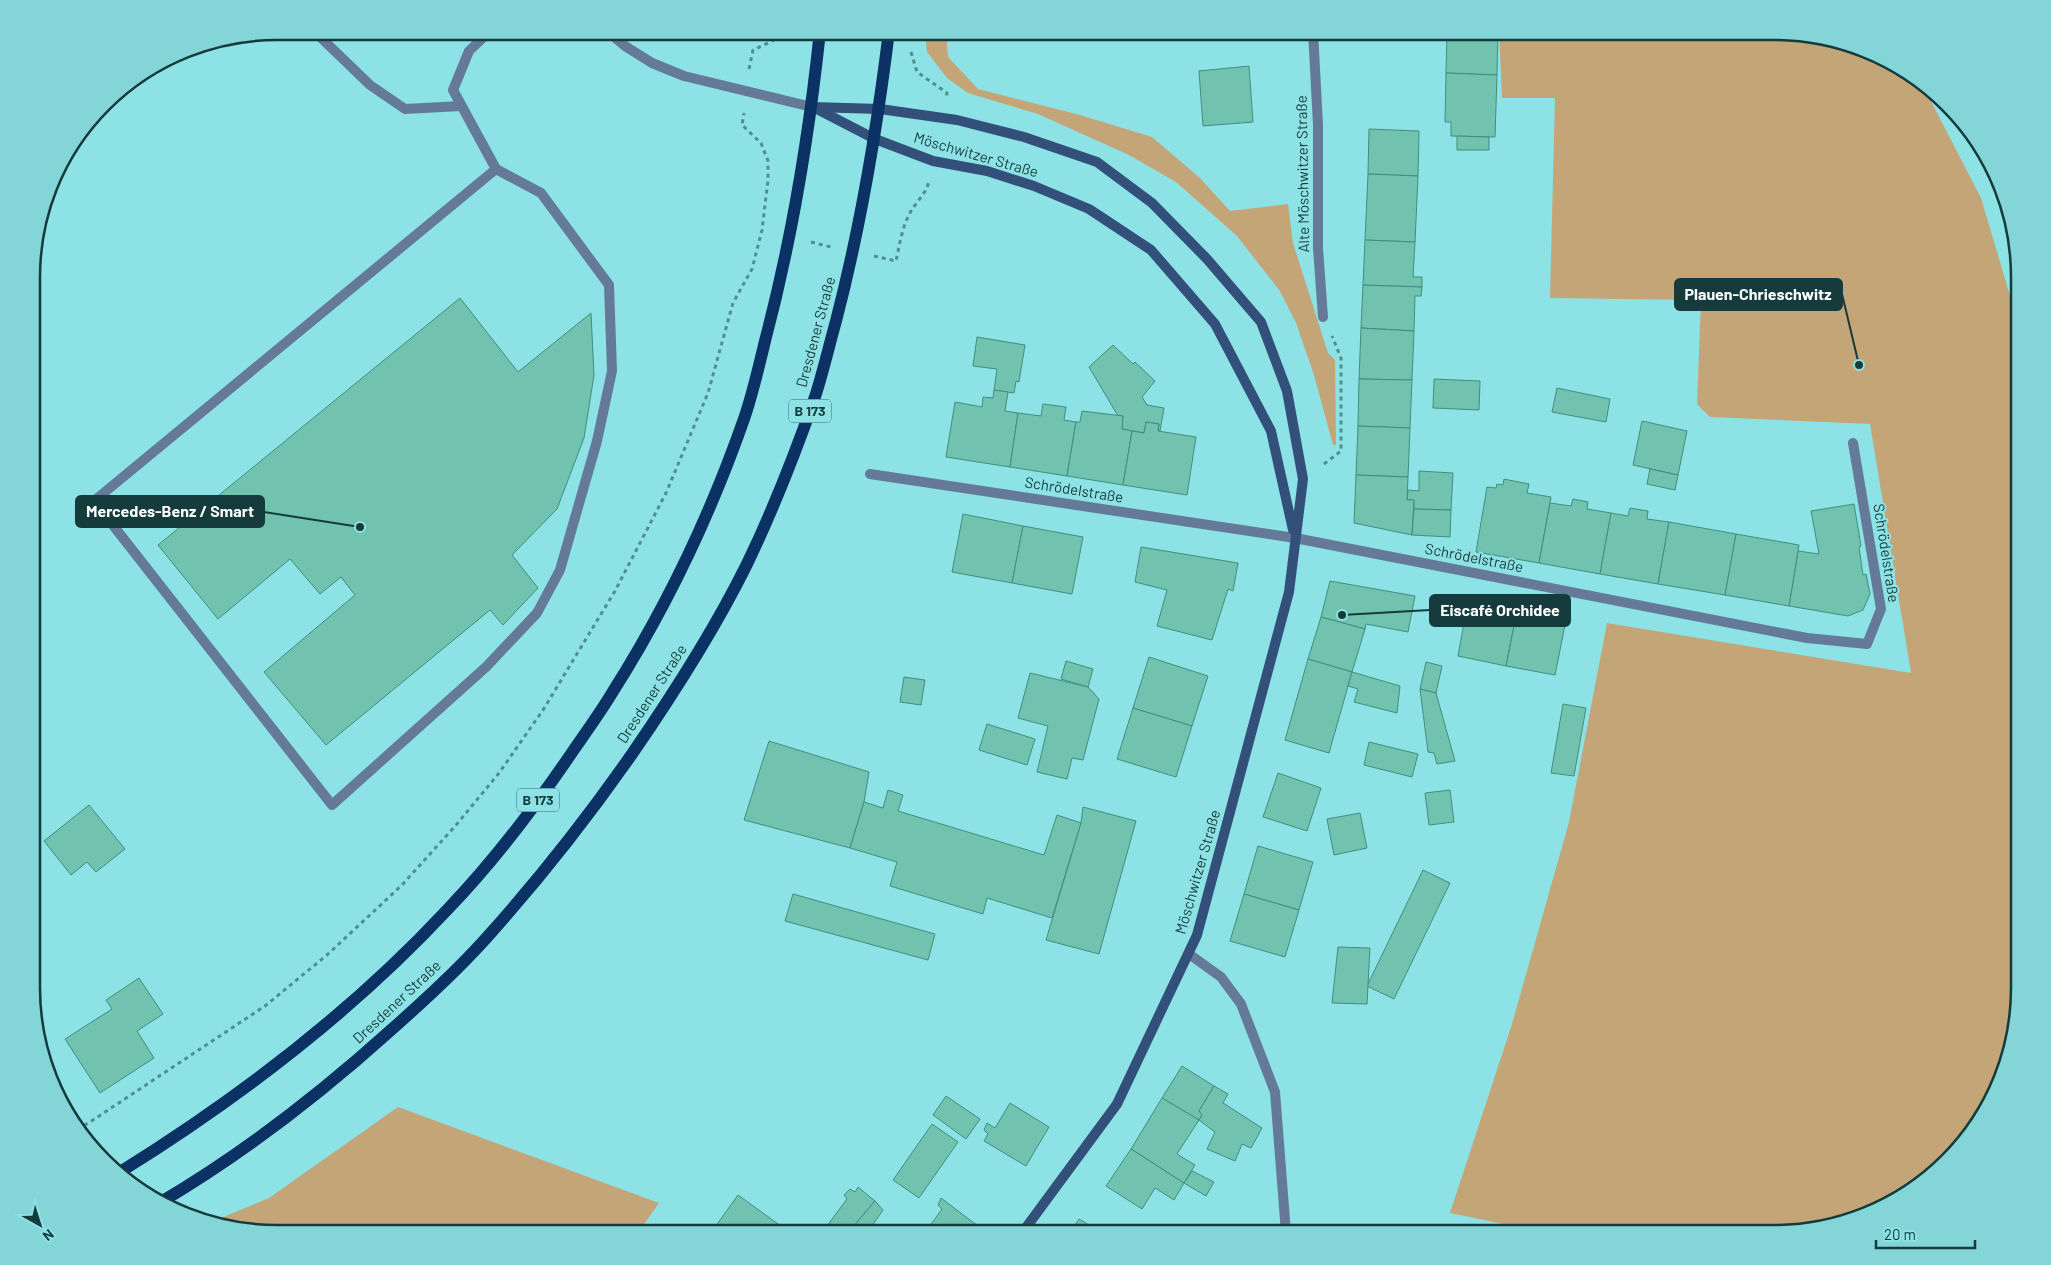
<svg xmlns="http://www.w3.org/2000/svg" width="2051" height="1265" font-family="Barlow,sans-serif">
<rect width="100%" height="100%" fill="#8de2e5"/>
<g fill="#c4a577">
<path d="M683,31H764C742,49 707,38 683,31Z"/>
<polygon points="925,31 946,31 948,57 978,89 1080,115 1152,137 1200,178 1230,211 1288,204 1293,243 1328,353 1335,360 1336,445 1333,445 1314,375 1296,323 1280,291 1237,236 1176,182 1129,155 1038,114 968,93 947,78 927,52"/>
<polygon points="1499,31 1774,31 1838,40 1910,73 1921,82 1981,198 2019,326 2019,1004 2007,1067 1978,1124 1936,1173 1897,1201 1838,1225 1790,1233 1548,1233 1450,1213 1512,1024 1569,822 1607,623 1911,673 1870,424 1710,417 1697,404 1701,300 1550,298 1555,98 1502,98"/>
<polygon points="398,1107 659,1203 637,1234 277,1234 209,1223 269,1198"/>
</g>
<g fill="#72c2b0" stroke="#3f8f7f">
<polygon points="1447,31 1498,31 1497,75 1446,73"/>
<polygon points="1249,66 1253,122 1203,126 1199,71"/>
<polygon points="1446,73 1497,75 1495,137 1451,136 1451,122 1445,122"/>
<polygon points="1369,129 1419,131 1418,176 1368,174"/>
<polygon points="1457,136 1489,137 1489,150 1457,150"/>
<polygon points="1368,174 1418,176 1415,242 1365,240"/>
<polygon points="1365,240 1415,242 1413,277 1422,277 1422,287 1363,285"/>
<polygon points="1363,285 1422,287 1421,296 1415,296 1414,331 1361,328"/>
<polygon points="460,298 518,372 591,313 594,375 584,438 557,509 512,555 538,588 503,625 490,610 326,745 264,672 355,595 341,577 320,594 290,559 218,619 158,545"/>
<polygon points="1361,328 1414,331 1412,380 1359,379"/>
<polygon points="977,337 1025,345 1019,382 1016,381 1014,393 994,390 997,369 973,366"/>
<polygon points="1113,345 1133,364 1135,362 1155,381 1142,397 1147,405 1164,408 1160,431 1158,431 1159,424 1146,422 1144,433 1122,429 1123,416 1118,416 1089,367"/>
<polygon points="1359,379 1412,380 1410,428 1358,426"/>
<polygon points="1434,379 1480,381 1479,410 1433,408"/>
<polygon points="1557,388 1610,399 1606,422 1552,412"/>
<polygon points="994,390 1008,392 1005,411 1018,413 1010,467 946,457 955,402 982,407 983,397 993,398"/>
<polygon points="1043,404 1066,407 1064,420 1076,422 1067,476 1010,467 1018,413 1041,416"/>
<polygon points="1082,411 1123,416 1122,429 1132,431 1123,485 1067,476 1076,422 1080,422"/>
<polygon points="1642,421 1687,431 1678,475 1633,465"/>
<polygon points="1146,422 1159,424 1158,431 1196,437 1187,495 1123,485 1132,431 1144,433"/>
<polygon points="1358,426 1410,428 1408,477 1356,475"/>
<polygon points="1650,469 1678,475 1675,490 1647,484"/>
<polygon points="1419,471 1453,473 1451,510 1414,509 1414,500 1407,500 1408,490 1419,491"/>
<polygon points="1356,475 1408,477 1407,500 1414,500 1412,535 1354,523"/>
<polygon points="1504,479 1529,484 1527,493 1551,497 1539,563 1476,552 1487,487 1496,488 1497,484 1503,485"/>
<polygon points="1573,499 1588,502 1587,509 1611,513 1600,574 1539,563 1550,503 1571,506"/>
<polygon points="1854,504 1861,546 1859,547 1863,575 1866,574 1870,594 1863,610 1848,616 1789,606 1798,551 1819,554 1811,511"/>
<polygon points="1630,508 1648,511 1647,519 1669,522 1658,584 1600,574 1611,513 1628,516"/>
<polygon points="1414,509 1451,510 1450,537 1412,535"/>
<polygon points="963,514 1023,526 1012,583 952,572"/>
<polygon points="1669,522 1736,534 1725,595 1658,584"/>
<polygon points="1023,526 1083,537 1072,594 1012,583"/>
<polygon points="1736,534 1799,545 1789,606 1725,595"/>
<polygon points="1141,547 1238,563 1233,591 1228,589 1212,640 1157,626 1167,590 1135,582"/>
<polygon points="1330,581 1415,596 1408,632 1366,624 1365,629 1321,617"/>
<polygon points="1468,601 1517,611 1506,666 1458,656"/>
<polygon points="1517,611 1566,620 1555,675 1506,666"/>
<polygon points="1321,617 1365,629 1352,672 1308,659"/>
<polygon points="1149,657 1208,676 1192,726 1133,708"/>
<polygon points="1308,659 1352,672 1329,753 1285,740"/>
<polygon points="1066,661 1093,669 1088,687 1061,679"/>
<polygon points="1426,662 1442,666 1436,693 1420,689"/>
<polygon points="1352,672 1400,686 1397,713 1354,702 1358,689 1348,686"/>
<polygon points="1030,673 1088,687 1099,699 1083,760 1072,758 1067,779 1037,772 1048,726 1018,718"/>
<polygon points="904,677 925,680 921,705 900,702"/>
<polygon points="1420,689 1436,693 1455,761 1437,764 1434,753 1428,752"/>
<polygon points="1563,704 1586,708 1574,776 1551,773"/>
<polygon points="1133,708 1192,726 1176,777 1117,759"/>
<polygon points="987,724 1035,739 1027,765 979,750"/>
<polygon points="769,741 869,772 864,802 850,848 744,820"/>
<polygon points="1369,742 1418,754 1412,777 1364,765"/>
<polygon points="1278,773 1321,788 1307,831 1263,817"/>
<polygon points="888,790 903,795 898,811 1044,855 1057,815 1081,823 1052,918 987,898 983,914 890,886 897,862 850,848 864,802 883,808"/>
<polygon points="1450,790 1454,822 1429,825 1425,793"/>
<polygon points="89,805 125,849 96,872 87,862 71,875 44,841"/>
<polygon points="1083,807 1136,821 1099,954 1046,940 1081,823"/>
<polygon points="1360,813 1367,848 1334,855 1327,819"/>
<polygon points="1258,846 1313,862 1299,910 1244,894"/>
<polygon points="1423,870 1450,883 1394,999 1367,986"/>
<polygon points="793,894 935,934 928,960 785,921"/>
<polygon points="1244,894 1299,910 1285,957 1230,941"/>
<polygon points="1338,947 1370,948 1367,1004 1332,1003"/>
<polygon points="139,978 163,1014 137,1031 154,1058 100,1093 65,1039 112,1009 106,1000"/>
<polygon points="1182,1066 1214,1086 1199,1111 1202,1115 1199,1120 1162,1098"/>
<polygon points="1214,1086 1228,1094 1223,1103 1262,1128 1251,1148 1242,1144 1235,1161 1207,1149 1215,1132 1199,1120 1202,1115 1199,1111"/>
<polygon points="946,1096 980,1119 966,1139 933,1115"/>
<polygon points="1162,1098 1199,1120 1177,1154 1195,1165 1184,1183 1131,1149"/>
<polygon points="1010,1103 1049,1127 1026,1166 984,1141 988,1134 984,1130 987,1123 995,1128"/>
<polygon points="932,1124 958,1142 919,1198 893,1180"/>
<polygon points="1131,1149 1184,1183 1174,1200 1155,1188 1142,1209 1106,1186"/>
<polygon points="1192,1171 1214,1182 1206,1196 1184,1183"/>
<polygon points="858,1187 875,1201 847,1234 821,1234 847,1199 844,1195 850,1189 855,1192"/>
<polygon points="738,1195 792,1234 710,1234"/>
<polygon points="941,1198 982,1229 979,1234 924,1234 942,1209 938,1205"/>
<polygon points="875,1201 883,1210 872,1226 865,1234 847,1234"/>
<polygon points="1079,1219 1102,1233 1070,1233"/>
</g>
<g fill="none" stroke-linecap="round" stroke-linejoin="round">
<g stroke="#518e90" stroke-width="3" stroke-dasharray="4 4" stroke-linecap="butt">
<polyline points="911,52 917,72 947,93 946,97"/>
<polyline points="749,69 753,50 774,40 781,31"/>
<polyline points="811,242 831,247"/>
<path d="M874,256L896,261C899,247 902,228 909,215C915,202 926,195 929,181"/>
<polyline points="1324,464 1341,451 1341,358 1332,336"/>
<polyline points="77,1129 90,1122 265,1006 327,955 402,885 457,824 499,773 543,710 615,591 666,493 708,393 733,303 752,269 762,230 768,180 768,161 761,143 742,125 744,113"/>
</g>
<g stroke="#657a98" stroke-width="10">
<polyline points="314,31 370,85 405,109 461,106"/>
<polyline points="490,31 469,51 453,90 496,169 541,193 609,285 612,371 597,441 560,570 537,613 486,667 332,805 94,501 496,169"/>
<polyline points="1189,954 1221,977 1241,1004 1275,1092 1286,1233"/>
</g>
<g stroke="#657a98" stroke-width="10">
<polyline points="607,31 625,46 652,63 684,76 812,107"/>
<polyline points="1313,31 1318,125 1318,248 1323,317"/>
<polyline points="870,474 1295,538 1807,638 1867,644 1881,609 1853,443"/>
</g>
<g stroke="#33507b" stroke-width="10">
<polyline points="812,107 880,109 957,120 1024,137 1097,162 1152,203 1207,259 1261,322 1287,391 1303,479 1289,592 1197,935 1117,1104 1022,1233"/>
<polyline points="815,108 875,139 933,161 987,171 1034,186 1089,209 1151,250 1215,324 1271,431 1293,530"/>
</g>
<g stroke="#0c3164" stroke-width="12">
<path d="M120,1172C239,1098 351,1013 447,910C494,861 535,807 573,751C586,732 600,713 612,693C666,608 712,511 745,416C753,392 759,366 765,341C792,239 809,136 820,31"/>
<path d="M161,1202C244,1153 320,1094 391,1030C425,1000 459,969 489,935C540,878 588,817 632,754C674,693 714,631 747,564C773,510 795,454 815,397C823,372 829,346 836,321C861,225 877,129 889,31"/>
</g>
</g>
<g text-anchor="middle" stroke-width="4" stroke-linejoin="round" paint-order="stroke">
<g fill="#8de2e5" stroke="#3a6d6f" stroke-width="1">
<rect x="789" y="399.5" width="42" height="23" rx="4"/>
<rect x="517" y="788.5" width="42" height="23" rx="4"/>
</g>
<g font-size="14" font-weight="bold" fill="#163b3c">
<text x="810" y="416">B 173</text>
<text x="538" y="805">B 173</text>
</g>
<g font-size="15" fill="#163b3c" stroke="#8de2e5">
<text transform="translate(976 155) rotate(16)" y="5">Möschwitzer Straße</text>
<text transform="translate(1303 174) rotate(-91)" y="5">Alte Möschwitzer Straße</text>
<text transform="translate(816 332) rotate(-75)" y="5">Dresdener Straße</text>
<text transform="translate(1074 490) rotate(9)" y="5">Schrödelstraße</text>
<text transform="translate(1886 553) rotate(81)" y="5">Schrödelstraße</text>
<text transform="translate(1474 558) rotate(11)" y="5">Schrödelstraße</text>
<text transform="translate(652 694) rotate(-57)" y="5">Dresdener Straße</text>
<text transform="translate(1198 872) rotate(-74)" y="5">Möschwitzer Straße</text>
<text transform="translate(397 1002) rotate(-43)" y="5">Dresdener Straße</text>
</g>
</g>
<path d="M0 0H2051V1265H0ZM277 40H1774A237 237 0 0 1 2011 277V988A237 237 0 0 1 1774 1225H277A237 237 0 0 1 40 988V277A237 237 0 0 1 277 40Z" fill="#83d5d7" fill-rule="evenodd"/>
<path fill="none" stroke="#163b3c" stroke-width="2.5" d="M277 40H1774A237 237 0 0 1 2011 277V988A237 237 0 0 1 1774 1225H277A237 237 0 0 1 40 988V277A237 237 0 0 1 277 40Z"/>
<path fill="none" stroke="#163b3c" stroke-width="2" d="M1859 365L1842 294M360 527L264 512M1342 615L1430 610"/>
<g fill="#163b3c" stroke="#8de2e5" stroke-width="2">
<circle cx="1859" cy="365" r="5"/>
<circle cx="360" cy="527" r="5"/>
<circle cx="1342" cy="615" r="5"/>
</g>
<g fill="#163b3c" stroke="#163b3c" stroke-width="2">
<rect x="1675" y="279" width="167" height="31" rx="5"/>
<rect x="76" y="496" width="188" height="31" rx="5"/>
<rect x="1430" y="595" width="140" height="31" rx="5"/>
</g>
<g font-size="16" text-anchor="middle" font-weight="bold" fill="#fff">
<text x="1758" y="300">Plauen-Chrieschwitz</text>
<text x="170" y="517">Mercedes-Benz / Smart</text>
<text x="1500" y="616">Eiscafé Orchidee</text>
</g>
<g transform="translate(40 1225) rotate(141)" stroke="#8de2e5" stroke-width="4" paint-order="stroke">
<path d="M0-4L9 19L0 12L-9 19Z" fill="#163b3c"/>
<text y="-8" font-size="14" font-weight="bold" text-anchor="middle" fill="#163b3c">N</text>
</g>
<path d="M1876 1240v8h99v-8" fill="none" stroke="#163b3c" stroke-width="2.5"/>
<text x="1884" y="1240" font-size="15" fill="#163b3c" stroke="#8de2e5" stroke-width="4" paint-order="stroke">20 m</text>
</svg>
